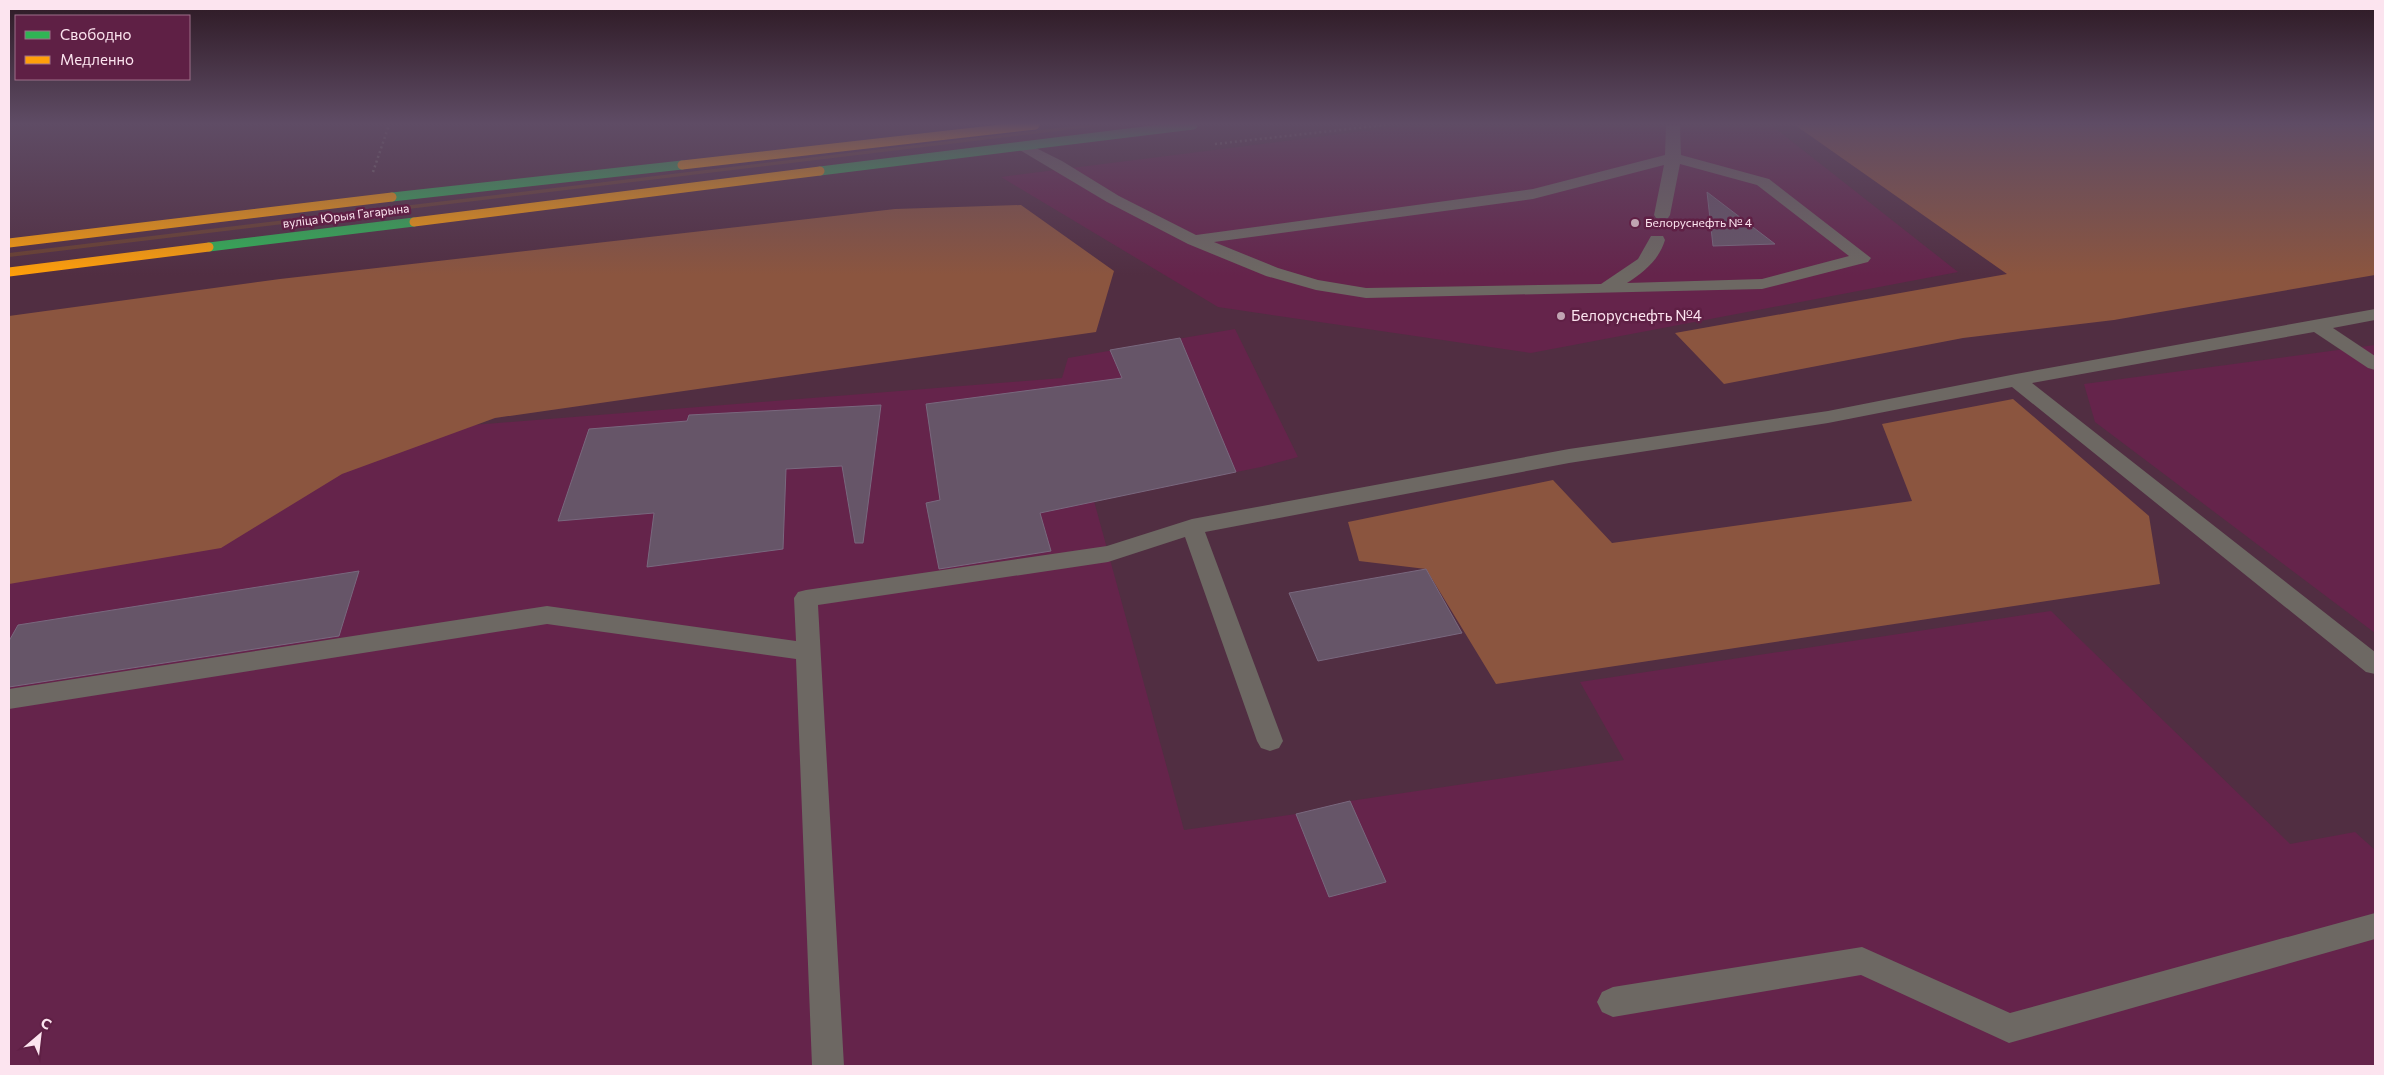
<svg xmlns="http://www.w3.org/2000/svg" width="2384" height="1075" font-family="Commissioner,sans-serif">
<rect width="100%" height="100%" fill="#512e42"/>
<g fill="#65244b">
<polygon points="1411,125 1771,125 1958,272 1531,353 1218,307 1001,177"/>
<polygon points="1235,329 1298,457 1261,467 1094,501 1184,830 1296,814 1350,801 1624,760 1580,682 2051,611 2290,844 2355,832 2375,850 2375,1066 9,1066 9,462 1062,378 1068,358"/>
<polygon points="2375,345 2375,633 2095,422 2084,384"/>
</g>
<polygon fill="#694031" points="1082,125 1108,125 9,257 9,253"/>
<g fill="#8b553f">
<polygon points="1795,125 2375,125 2375,275 2114,320 1963,338 1724,384 1675,333 2007,274"/>
<polygon points="1021,205 1114,271 1096,332 495,418 342,474 221,548 9,584 9,316 280,279 895,209"/>
<polygon points="2013,399 2149,516 2160,584 1496,684 1426,569 1359,561 1348,522 1553,480 1612,543 1912,501 1882,424"/>
</g>
<g fill="#665568" stroke="#79687e">
<polygon points="1707,192 1775,244 1713,246"/>
<polygon points="1180,338 1236,472 1040,513 1051,551 939,569 926,503 940,500 926,404 1122,378 1110,350"/>
<polygon points="881,405 863,543 855,543 842,466 786,469 783,549 647,567 654,513 558,521 589,429 687,421 689,415"/>
<polygon points="1426,569 1462,633 1318,661 1289,593"/>
<polygon points="359,571 339,636 9,687 9,641 18,625"/>
<polygon points="1350,801 1386,882 1329,897 1296,814"/>
</g>
<g fill="none" stroke-linecap="round" stroke-linejoin="round">
<g stroke="#7a6b6f" stroke-width="2.5" stroke-dasharray="2 3" stroke-linecap="butt">
<polyline points="1215,144 1385,125"/>
<polyline points="373,172 389,125"/>
</g>
<g fill="#6d6863" fill-rule="evenodd">
<path d="M1666,125H1680L1681,155L1769,179L1871,258L1868,262L1762,289L1366,298L1316,290L1266,276L1188,244L1107,202L1013,146L1016,143H1026L1062,161L1119,196L1196,235L1533,189L1665,155ZM1680,164L1757,185L1849,256L1762,279L1627,283C1644,272 1659,260 1665,240L1663,236H1651L1638,259L1601,284L1366,288L1318,280L1278,268L1214,242L1533,199L1664,165L1654,215L1656,218H1668L1670,215Z"/>
<polygon points="2375,309 2375,320 2333,328 2375,356 2375,370 2368,368 2314,332 2032,383 2375,652 2375,674 2366,672 2012,387 1828,423 1569,463 1205,532 1283,741 1279,748 1270,751 1261,748 1257,741 1185,537 1108,562 818,605 844,1066 812,1066 796,659 547,624 9,709 9,689 547,606 796,641 794,598 798,592 806,590 1107,546 1192,519 1569,449 1828,411 2016,374"/>
<polygon points="2375,913 2375,939 2009,1043 1861,975 1613,1017 1602,1012 1597,1002 1602,992 1613,987 1862,947 2010,1013"/>
</g>
<g stroke="#30b455" stroke-width="9">
<polyline points="820,171 1193,125"/>
<polyline points="392,197 682,165"/>
<polyline points="209,247 414,222"/>
</g>
<g stroke="#ff9f0a" stroke-width="9">
<polyline points="682,165 1035,125"/>
<polyline points="414,222 820,171"/>
<polyline points="9,243 392,197"/>
<polyline points="9,272 209,247"/>
</g>
</g>
<linearGradient id="sky" x2="0" y2="1"><stop stop-color="#2d1924"/><stop offset="0.45" stop-color="#5f4c65"/><stop offset="1" stop-color="#5f4c65" stop-opacity="0"/></linearGradient>
<rect width="2384" height="275" fill="url(#sky)"/>
<g fill="#c0a4b2" stroke="#5f2045" stroke-width="2">
<circle cx="1635" cy="223" r="5"/>
<circle cx="1561" cy="316" r="5"/>
</g>
<g text-anchor="middle" stroke-width="5" stroke-linejoin="round" paint-order="stroke">
<g font-size="12" fill="#fce4ef" stroke="#5f2045">
<text transform="translate(346 216) rotate(-7)" y="4">вуліца Юрыя Гагарына</text>
</g>
<g font-size="12" fill="#fce4ef" stroke="#5f2045" text-anchor="start">
<text x="1645" y="227">Белоруснефть № 4</text>
</g>
<g font-size="15" fill="#fce4ef" stroke="#5f2045" text-anchor="start">
<text x="1571" y="321">Белоруснефть №4</text>
</g>
</g>
<rect width="2384" height="1075" fill="none" stroke="#fce4ef" stroke-width="20"/>
<rect x="15" y="15" width="175" height="65" fill="#5f2045" stroke="#9e6e89"/>
<rect x="25" y="31" width="25" height="8" fill="#30b455" stroke="#9e6e89"/>
<text x="60" y="40" font-size="15" fill="#fce4ef">Свободно</text>
<rect x="25" y="56" width="25" height="8" fill="#ff9f0a" stroke="#9e6e89"/>
<text x="60" y="65" font-size="15" fill="#fce4ef">Медленно</text>
<g transform="translate(40 1035) rotate(28)" stroke="#5f2045" stroke-width="4" paint-order="stroke">
<path d="M0-4L9 19L0 12L-9 19Z" fill="#fce4ef"/>
<text y="-8" font-size="14" font-weight="bold" text-anchor="middle" fill="#fce4ef">С</text>
</g>
</svg>
